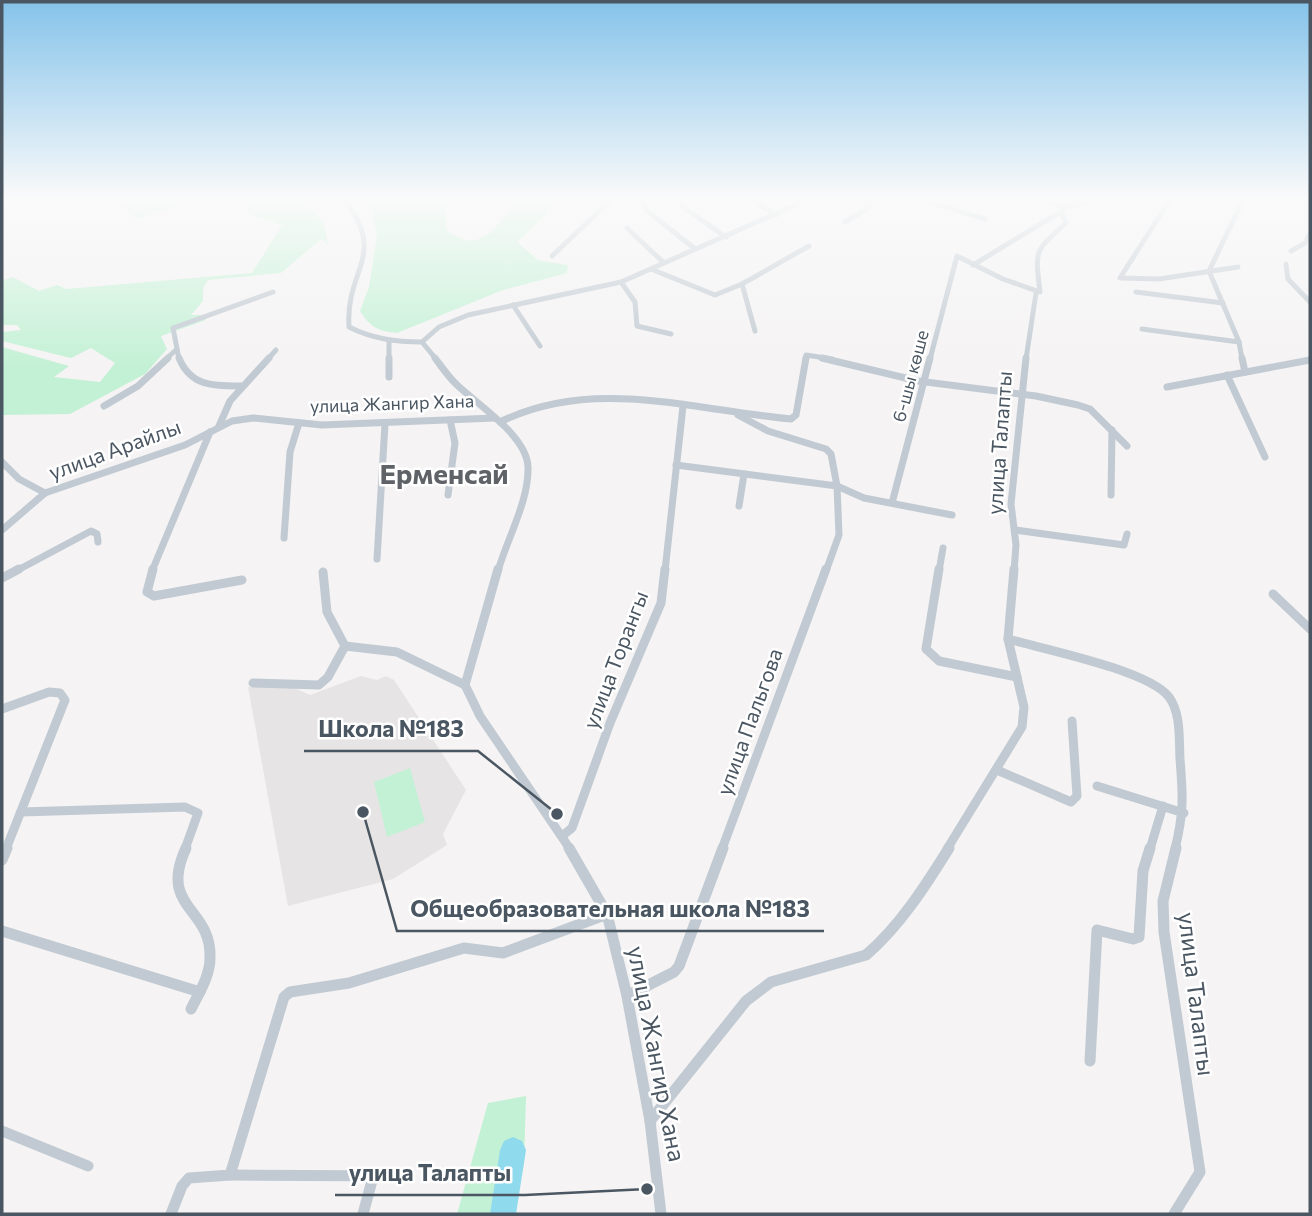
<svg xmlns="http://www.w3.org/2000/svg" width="1312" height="1216" font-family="Commissioner,sans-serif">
<rect width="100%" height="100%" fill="#f5f3f3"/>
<polygon fill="#e6e4e5" points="361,676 377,680 386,676 394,680 466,790 443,834 447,845 393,879 288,906 248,687 290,686 310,695"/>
<g fill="#c3f1d5">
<polygon points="128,198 205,198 136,219 123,209"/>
<polygon points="240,198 295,198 323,220 328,245 321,239 281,273 208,280 203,288 203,301 191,315 204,315 206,320 161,336 167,349 145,374 70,414 2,415 2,347 69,366 54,377 100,382 115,363 91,348 71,358 2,341 2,332 21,330 17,325 2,325 2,281 13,277 39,291 57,285 66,289 252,273 282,225 250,215"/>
<path d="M367,198H446V229C480,259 500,224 515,198H563L517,242L538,260L568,265L567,273L503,290L397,333C378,331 370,327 360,311L369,287L377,235Z"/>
<polygon points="410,768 425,822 387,837 374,782"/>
<polygon points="526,1096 524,1164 499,1214 457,1214 488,1103"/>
</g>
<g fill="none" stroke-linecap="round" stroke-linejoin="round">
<polygon fill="#90daee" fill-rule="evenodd" points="513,1137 522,1141 526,1150 516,1214 490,1214 500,1150 504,1141"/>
<g stroke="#c1cad2" stroke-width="5">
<path d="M343,198C389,256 345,268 349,327C373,339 396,342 422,342L439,327L468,315L621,282L811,198"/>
<polyline points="670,198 726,237"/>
<polyline points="749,198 776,215"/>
<polyline points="916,198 985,219"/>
<polyline points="1171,198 1120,278 1159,279 1238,267"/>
<polyline points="1296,198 1310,202"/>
<polyline points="644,204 646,210 694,248"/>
<polyline points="1062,207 1085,203 1088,198"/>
<polyline points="845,222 871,206 858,198"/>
<polyline points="627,228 664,263"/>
<polyline points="1291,251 1305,243 1310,233"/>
<polyline points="552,256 613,198"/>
<polyline points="1286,264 1288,279 1310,302"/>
<polyline points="973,265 1062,211 1061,206 1037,198"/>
<polyline points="651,269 715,295 742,284 809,246"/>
<polyline points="621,282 635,302 637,326 671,334"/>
<polyline points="742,284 755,331"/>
<polyline points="1136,292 1223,303"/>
<polyline points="513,305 540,346"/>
<polyline points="1142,329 1239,342"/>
<polyline points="389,342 389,359"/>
<polyline points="422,342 436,359"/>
<polyline points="166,359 176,350"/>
<polyline points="179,359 173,328 273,292"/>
<polyline points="268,359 276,350"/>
<polyline points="805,359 806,355 832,359"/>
<path d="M930,359L957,256L1003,279L1040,292C1035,249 1034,252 1066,223L1061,211"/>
<polyline points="1026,359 1036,293"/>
<polyline points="1242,359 1239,342 1209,271 1244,198"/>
</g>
<g stroke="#c1cad2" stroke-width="7">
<path d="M179,358C191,387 214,386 242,386"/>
<polyline points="389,358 389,377"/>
<path d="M435,358C441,366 447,375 455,383C476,404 527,435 528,467C529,501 507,539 498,571"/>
<polyline points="822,358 918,381 1036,396 1078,405 1090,409 1127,446"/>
<polyline points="1242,358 1245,372"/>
<polyline points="1227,375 1265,457"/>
<polyline points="1167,387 1310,360"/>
<polyline points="104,406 138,386 168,358"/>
<path d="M500,422C593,376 693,410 791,419L796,415L806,358"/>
<polyline points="219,426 230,401 269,358"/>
<polyline points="2,462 19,479 45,493"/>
<polyline points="676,465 837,486 831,454 826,449 768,431 738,415"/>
<polyline points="448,495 455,443 450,420"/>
<polyline points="1111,495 1112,430"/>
<polyline points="892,503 930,358"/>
<polyline points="739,506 744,474"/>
<polyline points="2,530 45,493 185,445 232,421 253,418 322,425 495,418"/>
<polyline points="1015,530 1124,545 1127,534"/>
<polyline points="284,538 290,452 299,423"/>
<polyline points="377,559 385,424"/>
<polyline points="16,571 91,531 97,534 98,542"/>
<polyline points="152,571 210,432"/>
<polyline points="665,571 683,406"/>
<polyline points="826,571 839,535 837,486 864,498 952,515"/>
<polyline points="939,571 943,548"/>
<polyline points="1014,571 1016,545 1011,504 1026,358"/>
</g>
<g stroke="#c1cad2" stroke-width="9">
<polyline points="153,569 147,592 154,596 242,580"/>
<polyline points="498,569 465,685 480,716 570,849"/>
<polyline points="939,569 926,649 939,661 1017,677"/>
<polyline points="323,572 327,612 345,646"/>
<polyline points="2,578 19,569"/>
<polyline points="1273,594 1310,629"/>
<path d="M1008,639C1043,649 1148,670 1169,697C1181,713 1179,739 1180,759C1183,796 1184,813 1175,849"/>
<polyline points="253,683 319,685 328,677 345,646 397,652 465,685"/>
<polyline points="2,709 49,692 60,693 65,700 6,849"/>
<polyline points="997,770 1071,802 1077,796 1072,721"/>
<polyline points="1097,786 1184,813"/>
<polyline points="21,812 185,807 198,813 185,849"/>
<polyline points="562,836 572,828 610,723 661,603 665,569"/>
<polyline points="722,849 826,569"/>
<polyline points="947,849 1022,727 1024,707 1008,639 1014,569"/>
<polyline points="1150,849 1163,806"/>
</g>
<g stroke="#c1cad2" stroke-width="11">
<path d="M186,848C158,909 212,907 210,958C210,976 199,993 191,1009"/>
<polyline points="569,848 607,914 627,996 650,1121 661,1214"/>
<polyline points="2,860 7,848"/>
<polyline points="2,931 200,992"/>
<polyline points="627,996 674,972 679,966 723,848"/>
<polyline points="1090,1061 1097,930 1133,939 1139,937 1143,871 1150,848"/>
<path d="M650,1121L746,1001L771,982L866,955C900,926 926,885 949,848"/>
<polyline points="2,1131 88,1166"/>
<polyline points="230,1175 409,1176"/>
<polyline points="171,1214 182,1186 189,1178 230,1175 284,997 290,992 349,983 464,948 503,953 607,914"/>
<polyline points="363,1214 373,1177"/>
<polyline points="1174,1214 1200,1172 1164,932 1163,901 1176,848"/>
</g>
</g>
<linearGradient id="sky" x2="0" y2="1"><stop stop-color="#85c3ea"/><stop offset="0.54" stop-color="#fafafa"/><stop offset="1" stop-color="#fafafa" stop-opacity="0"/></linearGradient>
<rect width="1312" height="368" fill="url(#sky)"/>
<g text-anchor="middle" stroke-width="5" stroke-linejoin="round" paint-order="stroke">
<g font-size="18" fill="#4a5661" stroke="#fff">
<text transform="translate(911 376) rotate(-75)" y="6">6-шы көше</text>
<text transform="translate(392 404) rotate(-2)" y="6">улица Жангир Хана</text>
</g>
<g font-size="21" fill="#4a5661" stroke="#fff">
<text transform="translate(1000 443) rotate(-86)" y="7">улица Талапты</text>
<text transform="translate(115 450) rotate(-20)" y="7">улица Арайлы</text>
<text transform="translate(616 660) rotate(-69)" y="7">улица Торангы</text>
<text transform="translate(750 722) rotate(-70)" y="7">улица Пальгова</text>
</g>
<g font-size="24" fill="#4a5661" stroke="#fff">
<text transform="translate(1196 994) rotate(83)" y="8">улица Талапты</text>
<text transform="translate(656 1054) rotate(79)" y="8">улица Жангир Хана</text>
</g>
<g font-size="28" font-weight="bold" fill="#5f6368" stroke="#fff">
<text x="444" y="484">Ерменсай</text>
</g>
</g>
<path fill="none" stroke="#4a5661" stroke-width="2.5" d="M557 814L478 751H304M363 812L397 931H824M647 1189L525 1195H335"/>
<g fill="#4a5661" stroke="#fff" stroke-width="2.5">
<circle cx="557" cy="814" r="7"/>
<circle cx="363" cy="812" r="7"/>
<circle cx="647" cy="1189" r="7"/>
</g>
<g font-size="23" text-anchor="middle" font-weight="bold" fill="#4a5661" stroke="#fff" stroke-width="5" stroke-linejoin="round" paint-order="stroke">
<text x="391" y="737">Школа №183</text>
<text x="610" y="917">Общеобразовательная школа №183</text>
<text x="430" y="1181">улица Талапты</text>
</g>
<rect width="1312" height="1216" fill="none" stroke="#4a5661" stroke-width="7"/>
</svg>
